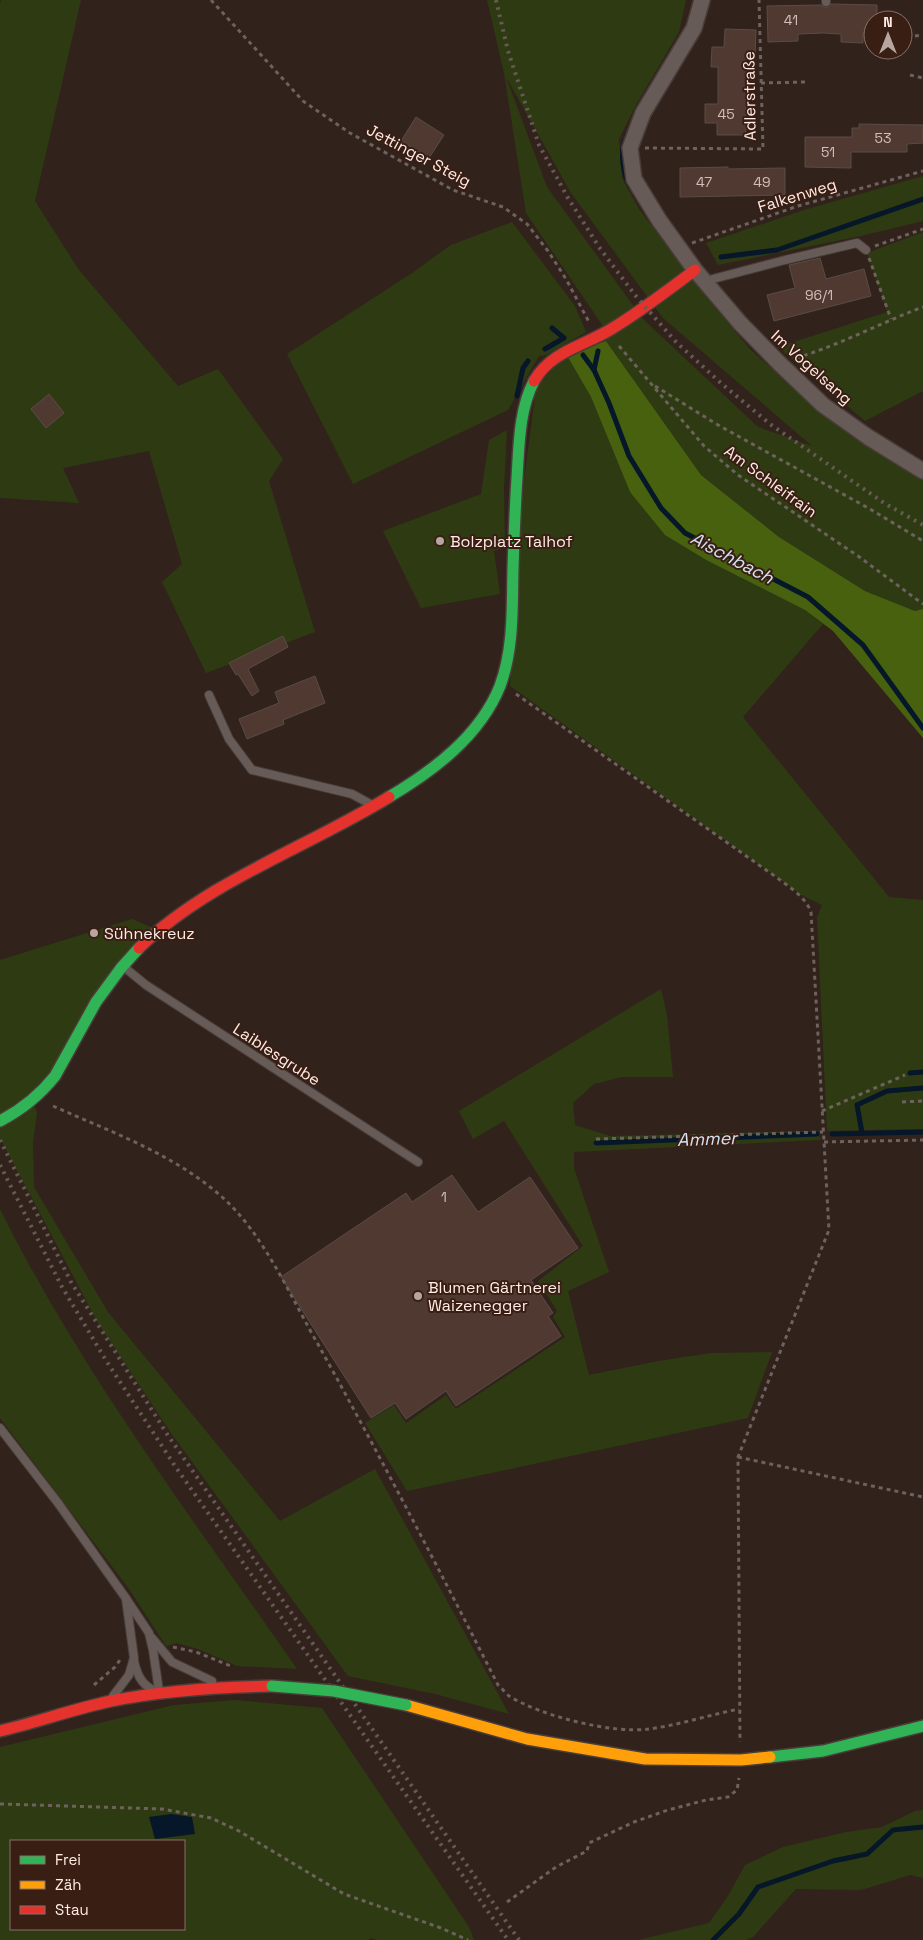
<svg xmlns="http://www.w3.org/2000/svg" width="923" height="1940" font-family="'Space Grotesk',sans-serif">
<rect width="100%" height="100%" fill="#31221c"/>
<g fill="#2e3b12" fill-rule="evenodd">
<polygon points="1,0 81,0 35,201 79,270 178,386 218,369 283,459 269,481 315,632 206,673 162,582 182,564 149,451 63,468 79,503 0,498 0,4"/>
<path d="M487,0H686L679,32L636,105L619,139L622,178L639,209L702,292L750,349L802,396L841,428L923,480V609L915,611L865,591L779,537L701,475L606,341L607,332L526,213L504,73ZM506,77L571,193L663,318L812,446L758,427L643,319L547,187Z"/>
<polygon points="923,176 923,221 861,236 718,265 706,243 804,210"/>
<polygon points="512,222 575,306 586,332 546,355 539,356 508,410 353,484 287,354 409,275 451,245"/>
<polygon points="923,232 923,391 865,421 778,347 887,312 867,253"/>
<polygon points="566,354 591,397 630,492 708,561 805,610 823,624 743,717 889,897 923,900 923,1129 827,1131 817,917 822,905 803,896 510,686 518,526 536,388"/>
<polygon points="507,430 504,489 505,547 494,551 500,594 421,608 383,531 481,494 489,440"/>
<polygon points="132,919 153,928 50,1072 29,1096 37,1112 33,1143 34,1187 108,1312 280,1521 375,1469 509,1714 435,1694 348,1676 171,1433 98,1323 0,1138 0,960"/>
<polygon points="661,989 667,1015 673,1077 622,1077 594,1084 573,1103 575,1125 610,1136 817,1131 821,1140 574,1152 574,1168 609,1272 568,1291 589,1375 658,1361 711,1353 772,1352 748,1418 407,1491 365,1423 394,1405 406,1423 446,1395 456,1409 565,1337 553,1317 557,1311 538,1281 583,1246 504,1121 473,1139 459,1111"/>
<path d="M0,1209C81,1372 193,1519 297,1669L237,1666L198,1649L177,1643L166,1646L129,1589L0,1418Z"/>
<path d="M234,1700L322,1708L469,1927L474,1940H378L370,1938L369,1940H0V1747L174,1705ZM11,1841H184V1929H11Z"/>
<polygon points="923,1810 923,1878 910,1875 861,1890 796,1889 753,1937 746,1940 638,1940 709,1923 728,1896 745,1865 783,1847 846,1832 882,1827 915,1811"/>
</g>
<polygon fill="#47610e" points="606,341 701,475 779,537 865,591 915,611 923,609 923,738 833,631 805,610 708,561 665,535 630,492 591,397 566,354"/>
<polygon fill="#051728" points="171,1814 192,1817 195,1834 155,1839 149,1817"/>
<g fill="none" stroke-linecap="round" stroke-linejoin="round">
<g stroke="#051728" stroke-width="5">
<path d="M625,141C620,153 623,174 630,186"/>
<polyline points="721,257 777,250 923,199"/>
<polyline points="545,349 564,338 552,328"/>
<polyline points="583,355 594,370 609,403 629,456 661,508 685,533 808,597 863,645 923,728"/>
<polyline points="594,370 598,351"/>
<polyline points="517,396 523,368 528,361"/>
<polyline points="910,1073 923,1072"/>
<polyline points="862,1133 857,1105 887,1091 923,1088"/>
<polyline points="832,1134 923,1132"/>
<polyline points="596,1143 817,1134"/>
<polyline points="713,1940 739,1914 758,1887 833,1861 867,1854 893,1830 923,1827"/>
</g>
</g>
<g fill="#503930" stroke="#594c46">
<polygon points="831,4 877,5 877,20 873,20 873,33 863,33 863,43 841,42 841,34 823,33 798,34 798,41 768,42 767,6 821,5 826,8"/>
<polygon points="725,29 756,30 754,82 746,82 746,135 717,135 717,123 705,123 705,104 718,104 718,67 711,67 712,47 724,47"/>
<polygon points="416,117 444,135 429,158 401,141"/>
<polygon points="859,124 923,125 923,143 907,144 907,152 851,152 851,168 805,167 805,137 852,137 852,128 859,128"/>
<polygon points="728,167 728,169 785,168 785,195 680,197 680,168"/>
<polygon points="820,258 826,279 864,269 871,296 774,321 767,295 795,288 789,265"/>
<polygon points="49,394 64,413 46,428 31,409"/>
<polygon points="283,636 288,647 248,669 259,691 252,696 238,674 236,675 229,663"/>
<polygon points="315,676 325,703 283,720 284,724 247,739 239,719 279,703 275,692"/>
<polygon points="452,1175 478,1212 530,1177 578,1248 531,1280 553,1313 548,1316 561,1336 456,1406 446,1391 406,1419 395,1403 371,1418 281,1277 406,1193 412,1202"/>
</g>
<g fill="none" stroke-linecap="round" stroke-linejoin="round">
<g stroke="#4a3d39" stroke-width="10">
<g id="lane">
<polyline points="826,2 826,0"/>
<polyline points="705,281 785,260 857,243 866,250"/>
<polyline points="209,695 229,739 252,770 352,794 372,805"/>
<polyline points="124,967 146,985 418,1162"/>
<polyline points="0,1428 58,1503 125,1597 149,1633 153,1650 159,1691"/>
<polyline points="152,1638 172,1662 212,1681"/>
<path d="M134,1661C137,1674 141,1684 153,1690"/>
<polyline points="113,1696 129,1675 134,1658 126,1599"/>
</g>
</g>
<g stroke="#4a3d39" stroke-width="18">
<polyline id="street" points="702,0 694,28 643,113 630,148 634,179 659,220 695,270 740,323 779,363 823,405 868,437 923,471"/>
</g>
<g stroke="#4a3d39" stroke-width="14">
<g id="fast">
<path d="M389,797C433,771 480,736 500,686C514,648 512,608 513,569C514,538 515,508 517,478C519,445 519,410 534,381"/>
<path d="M0,1121C23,1109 39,1096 55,1076L96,1002L121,968L139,948"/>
<polyline points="770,1757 823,1751 923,1726"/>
</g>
</g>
<g stroke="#4a3d39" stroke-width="14">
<polyline id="slow" points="406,1705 527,1739 645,1759 741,1760 770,1757"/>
</g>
<g stroke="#4a3d39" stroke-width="14">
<g id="jam">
<path d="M534,381C552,350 585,346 613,328C641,311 668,290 695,270"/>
<path d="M139,948C208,881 308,847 389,797"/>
<path d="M0,1731C37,1722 74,1709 111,1701C164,1690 218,1687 272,1686"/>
</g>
</g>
<g stroke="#6d625d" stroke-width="3" stroke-dasharray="4 4" stroke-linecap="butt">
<polyline points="211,0 303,101 350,133 453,190 503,207 527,224 548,251 566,279 589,322"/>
<polyline points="907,37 923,35"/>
<polyline points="910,75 923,78"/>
<polyline points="761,83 806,82"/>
<polyline points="645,148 763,149 759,0"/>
<polyline points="692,243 798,206 923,171"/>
<polyline points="875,246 923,229"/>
<polyline points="869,258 891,319"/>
<polyline points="619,346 704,446 738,475 858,556 923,604"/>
<path d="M796,358C840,345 880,323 923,307"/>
<polyline points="655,386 718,425 870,509 923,541"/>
<path d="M516,694L776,877C789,887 805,896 811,912L829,1230L738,1457L740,1742"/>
<polyline points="902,1102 923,1101"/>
<path d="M53,1106C111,1132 174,1154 222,1197C264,1234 291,1298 319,1346C381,1458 440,1571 498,1685C502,1688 505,1693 509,1696C541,1716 612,1734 649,1729C679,1725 709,1715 739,1709"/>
<polyline points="822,1111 905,1075"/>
<polyline points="596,1139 823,1132"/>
<polyline points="824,1142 923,1140"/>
<polyline points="738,1457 923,1497"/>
<polyline points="173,1647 196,1652 233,1667"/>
<polyline points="94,1685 115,1667 120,1660"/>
<polyline points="0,1804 162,1809 211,1818 239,1831 344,1894 441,1928 468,1940"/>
<polyline points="507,1902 556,1867 587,1851 589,1843 634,1822 668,1810 706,1800 728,1797 737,1790 739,1778"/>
</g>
<use href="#lane" stroke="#675b57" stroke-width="8"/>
<use href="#street" stroke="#675b57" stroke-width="15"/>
<use href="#fast" stroke="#30b455" stroke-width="11"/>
<use href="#slow" stroke="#ff9f0a" stroke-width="11"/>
<use href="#jam" stroke="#e5322d" stroke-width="11"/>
<g stroke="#675a56" stroke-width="4" stroke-dasharray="2.5 5" stroke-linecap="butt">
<polyline points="496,0 508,51 539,145 568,198 599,247 635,295 676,342 722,384 770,424 884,503 923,525"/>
<polyline points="0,1140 71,1282 167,1434 519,1940"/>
<polyline points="0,1165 62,1287 107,1362 175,1466 508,1940"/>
</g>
<g stroke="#4a3d39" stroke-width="14" stroke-linecap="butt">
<polyline id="fast-bridge" points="272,1686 334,1691 406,1705"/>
</g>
<use href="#fast-bridge" stroke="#30b455" stroke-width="11"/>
</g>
<g fill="#b7a59f" stroke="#391e14" stroke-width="2">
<circle cx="440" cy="541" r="5"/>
<circle cx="94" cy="933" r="5"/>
<circle cx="418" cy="1296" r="5"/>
</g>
<g text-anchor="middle" stroke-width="4" stroke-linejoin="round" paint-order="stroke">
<g font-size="14" fill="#d3bfb8">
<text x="791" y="25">41</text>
<text x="726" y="119">45</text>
<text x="883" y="143">53</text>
<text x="828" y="157">51</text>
<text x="704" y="187">47</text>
<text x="762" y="187">49</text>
<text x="819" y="300">96/1</text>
<text x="444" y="1202">1</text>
</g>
<g font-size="16" fill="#ffece5" stroke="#391e14">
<text transform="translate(749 96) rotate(-91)" y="6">Adlerstraße</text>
<text transform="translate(419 155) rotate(28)" y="6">Jettinger Steig</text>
<text transform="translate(797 195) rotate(-17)" y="6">Falkenweg</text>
<text transform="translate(812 367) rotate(42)" y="6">Im Vogelsang</text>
<text transform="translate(771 481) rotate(36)" y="6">Am Schleifrain</text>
<text transform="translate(277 1054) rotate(33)" y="6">Laiblesgrube</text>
</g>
<g font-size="16" fill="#ffece5" stroke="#391e14" text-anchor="start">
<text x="450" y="547">Bolzplatz Talhof</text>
<text x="104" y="939">Sühnekreuz</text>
<text x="428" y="1293">Blumen Gärtnerei<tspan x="428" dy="18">Waizenegger</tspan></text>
</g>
<g font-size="18" font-style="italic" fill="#d2e3f4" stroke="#391e14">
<text transform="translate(732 558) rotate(28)" y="6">Aischbach</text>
<text transform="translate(707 1139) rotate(-2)" y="6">Ammer</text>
</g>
</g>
<rect x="10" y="1840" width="175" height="90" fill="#391e14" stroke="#887068"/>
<rect x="20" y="1856" width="25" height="8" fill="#30b455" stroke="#887068"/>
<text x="55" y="1865" font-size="15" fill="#ffece5">Frei</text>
<rect x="20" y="1881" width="25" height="8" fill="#ff9f0a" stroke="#887068"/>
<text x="55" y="1890" font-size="15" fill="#ffece5">Zäh</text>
<rect x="20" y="1906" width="25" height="8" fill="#e5322d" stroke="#887068"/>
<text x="55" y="1915" font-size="15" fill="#ffece5">Stau</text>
<g transform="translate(888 35)"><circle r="24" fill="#391e14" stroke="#887068"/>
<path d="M0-4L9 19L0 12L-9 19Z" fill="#b7a59f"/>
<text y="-8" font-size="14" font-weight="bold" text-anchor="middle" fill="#ffece5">N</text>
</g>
</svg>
